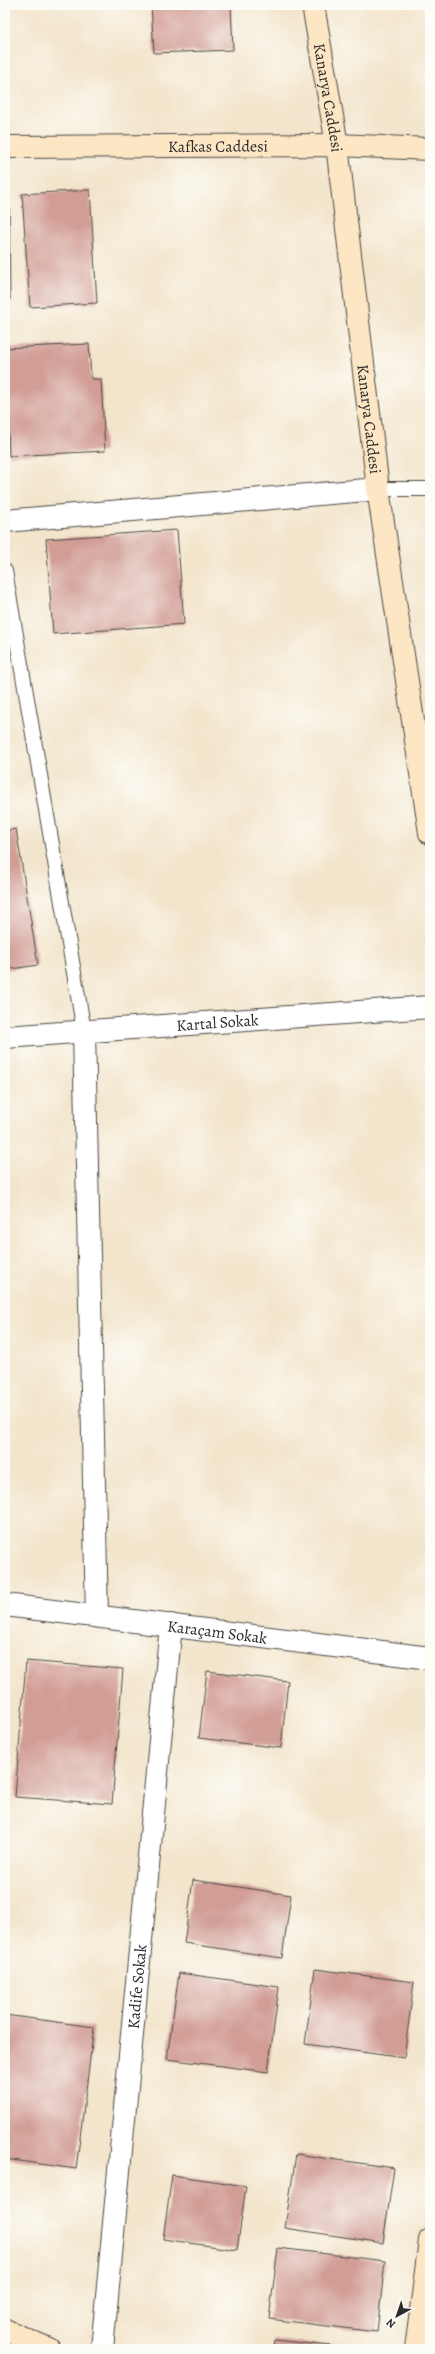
<svg xmlns="http://www.w3.org/2000/svg" width="435" height="2354" font-family="Alegreya,serif">
<rect width="100%" height="100%" fill="#fdfcf7"/>
<filter id="ink" filterUnits="userSpaceOnUse"><feTurbulence type="fractalNoise" baseFrequency=".025" numOctaves="2"/><feDisplacementMap in="SourceGraphic" scale="8" xChannelSelector="R" yChannelSelector="G"/><feConvolveMatrix kernelMatrix="1 2 1 2 8 2 1 2 1" color-interpolation-filters="sRGB"/></filter>
<filter id="wash" filterUnits="userSpaceOnUse"><feTurbulence type="fractalNoise" baseFrequency=".012" numOctaves="4" result="noise"/><feDisplacementMap in="SourceGraphic" scale="16" xChannelSelector="R" yChannelSelector="G"/><feGaussianBlur stdDeviation="0.9" result="paint"/><feColorMatrix in="noise" values="0 0 0 0 0 0 0 0 0 0 0 0 0 0 0 0 0 1.4 0 .05"/><feComposite in="paint" operator="in"/></filter>
<g filter="url(#wash)">
<rect width="100%" height="100%" fill="#f3e5cc"/>
<g id="blocks">
<g fill="#d19d95">
<polygon points="151,5 231,5 233,50 154,53"/>
<polygon points="90,190 97,303 30,307 22,194"/>
<polygon points="5,195 9,195 10,300 5,300"/>
<polygon points="89,344 91,379 101,379 105,451 9,456 5,348"/>
<polygon points="177,530 184,624 53,634 46,539"/>
<polygon points="16,829 38,965 5,970 5,831"/>
<polygon points="26,1661 123,1669 112,1804 15,1797"/>
<polygon points="207,1671 288,1681 281,1748 199,1738"/>
<polygon points="193,1880 291,1895 282,1958 184,1943"/>
<polygon points="315,1969 414,1982 404,2058 305,2044"/>
<polygon points="179,1973 279,1987 268,2072 167,2059"/>
<polygon points="5,2015 94,2027 76,2169 5,2159"/>
<polygon points="296,2154 394,2168 383,2243 285,2228"/>
<polygon points="172,2175 246,2186 237,2250 163,2239"/>
<polygon points="278,2248 385,2261 377,2332 269,2319"/>
<polygon points="274,2340 350,2348 350,2349 273,2349"/>
</g>
</g>
</g>
<g filter="url(#ink)">
<use href="#blocks" fill-opacity="0" stroke="#494743" stroke-width="1"/>
<g fill="none" stroke-linecap="round" stroke-linejoin="round">
<g stroke="#494743" stroke-width="16">
<g id="lane">
<polyline points="378,489 430,489"/>
<polyline points="5,571 84,1031"/>
</g>
</g>
<g stroke="#494743" stroke-width="24">
<g id="street">
<polyline points="5,521 378,489"/>
<polyline points="84,1031 97,1616"/>
<path id="s1" d="M5,1037L430,1007"/>
<path id="s2" d="M5,1605L430,1658"/>
<path id="s3" d="M102,2349L171,1625"/>
</g>
</g>
<g stroke="#494743" stroke-width="24">
<g id="secondary">
<path id="s4" d="M313,5L337,145L378,489L430,833"/>
<path id="s5" d="M5,147L337,145L430,149"/>
<polyline points="5,2330 49,2349"/>
<polyline points="416,2349 430,2240"/>
</g>
</g>
<use href="#lane" stroke="#fff" stroke-width="14"/>
<use href="#street" stroke="#fff" stroke-width="22"/>
<use href="#secondary" stroke="#fce6c4" stroke-width="22"/>
</g>
</g>
<g text-anchor="middle" stroke-width="3.5" stroke-linejoin="round" paint-order="stroke">
<g font-size="16" fill="#2b2b2b" stroke="#fdfcf7">
<text dy="6" stroke="none"><textPath href="#s4" startOffset="94">Kanarya Caddesi</textPath></text>
<text dy="6" stroke="none"><textPath href="#s5" startOffset="213">Kafkas Caddesi</textPath></text>
<text dy="6" stroke="none"><textPath href="#s4" startOffset="418">Kanarya Caddesi</textPath></text>
<text dy="6" stroke="none"><textPath href="#s1" startOffset="213">Kartal Sokak</textPath></text>
<text dy="6" stroke="none"><textPath href="#s2" startOffset="214">Karaçam Sokak</textPath></text>
<text dy="6" stroke="none"><textPath href="#s3" startOffset="364">Kadife Sokak</textPath></text>
</g>
</g>
<rect width="435" height="2354" fill="none" stroke="#fdfcf7" stroke-width="20"/>
<g transform="translate(397 2316) rotate(220)" stroke="#fdfcf7" stroke-width="3" paint-order="stroke">
<path d="M0-3L7 15L0 10L-7 15Z" fill="#2b2b2b"/>
<text y="-6" font-size="11" font-weight="bold" text-anchor="middle" fill="#2b2b2b">N</text>
</g>
</svg>
